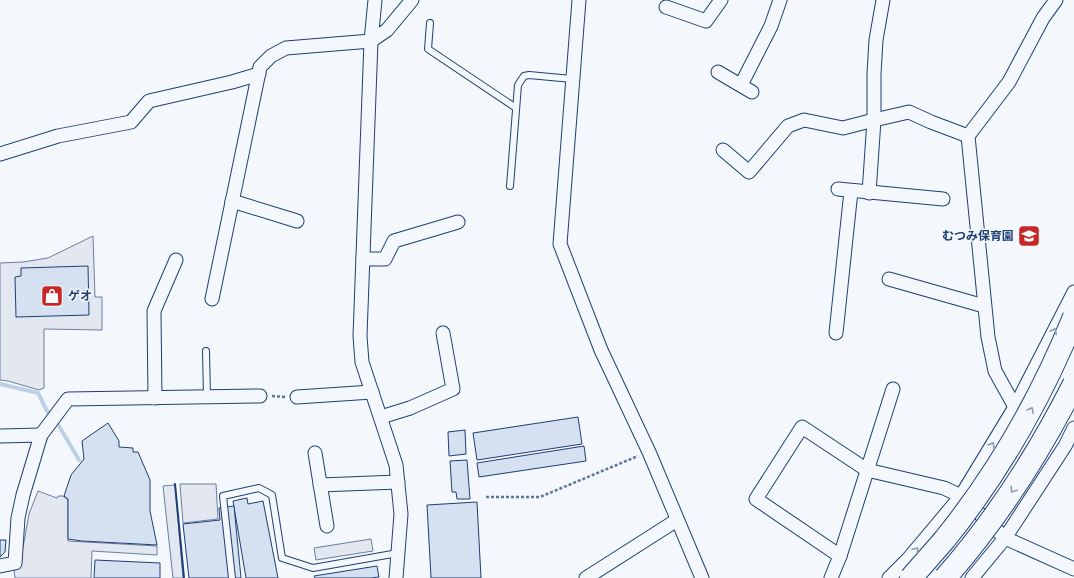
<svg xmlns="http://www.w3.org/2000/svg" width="1074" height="578" font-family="'Noto Sans','Noto Sans JP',sans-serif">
<rect width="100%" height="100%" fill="#f4f7fb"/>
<g fill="#e3e8f0" stroke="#687fa3">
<polygon points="93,236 95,297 102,297 102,330 44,329 44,388 39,390 8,381 0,380 0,263 23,262 48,258"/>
<polygon points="180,484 216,484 218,519 183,523"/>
<polygon points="175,485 183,578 173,578 163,486"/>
<polygon points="38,491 57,498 58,496 63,496 68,500 68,541 157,546 157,555 92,551 91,578 15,578 14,570 22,553 29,514"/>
<polygon points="371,539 373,551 316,560 314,548"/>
</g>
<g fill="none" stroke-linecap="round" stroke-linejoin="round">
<polyline stroke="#bed0e5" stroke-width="4" points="0,384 38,393 47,411 59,426 79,460"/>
</g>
<g fill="#d5e0f0" stroke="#1d3f73">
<polygon points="88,266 89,315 16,317 15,277 21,276 21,268"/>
<polygon points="578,417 582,444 477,460 473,433"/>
<polygon points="108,423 119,441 119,447 133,448 133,452 138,452 150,480 150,511 157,545 82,541 68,539 68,499 64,496 71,475 84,459 82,441"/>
<polygon points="465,430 466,454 449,456 448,432"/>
<polygon points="584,446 586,461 479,477 477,463"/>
<polygon points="467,460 470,499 457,499 456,492 452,492 450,461"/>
<polygon points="247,498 248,504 263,501 278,578 246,578 233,501"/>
<polygon points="477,502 481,578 431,578 427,505"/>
<polygon points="234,506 241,578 189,578 183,524 220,520 219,508"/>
<polygon points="0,540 6,540 5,552 0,557"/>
<polygon points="95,560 160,563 160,578 94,578"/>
<polygon points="377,566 379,577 371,578 315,578 314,576"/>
</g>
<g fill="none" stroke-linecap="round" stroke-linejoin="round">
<g stroke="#1d3f73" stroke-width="8">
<g id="service">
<polyline points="430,23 428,49 516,108"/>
<polyline points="510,186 518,85 524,76 529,75 572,79"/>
<polyline points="206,351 207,397"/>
<polyline points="232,578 223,496 259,488 272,495 282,558 313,568 398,553"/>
</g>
</g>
<g stroke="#1d3f73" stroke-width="15">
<g id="minor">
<polyline points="375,0 371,41 360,336 362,362 396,465 401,514 396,578"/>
<polyline points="579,0 560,244 601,350 649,452 702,578"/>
<polyline points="666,7 706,21 721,0"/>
<polyline points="718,72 752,92"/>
<polyline points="741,85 771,26 780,0"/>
<polyline points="723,150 749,172 788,126 804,120 843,128 874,120 909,112 931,122 968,136"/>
<polyline points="0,154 58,136 131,122 149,101 232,82 259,74"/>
<polyline points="838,189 943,199"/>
<polyline points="869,193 874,120 874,74 876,40 883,0"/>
<polyline points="232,201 297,221"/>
<polyline points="363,259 385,259 394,241 458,222"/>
<polyline points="889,279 984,306"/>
<polyline points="212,299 260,67 271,56 286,48 371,41 387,30 412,0"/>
<polyline points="836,333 851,191"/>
<polyline points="297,397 372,392"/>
<polyline points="155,398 154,311 176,260"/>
<polyline points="1015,407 995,371 988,337 968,136 1009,82 1043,18 1056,0"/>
<polyline points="381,417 410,408 453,389 443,333"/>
<polyline points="0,436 41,435"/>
<polyline points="315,453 327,526"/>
<polyline points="320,485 398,482"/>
<polyline points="840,556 756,499 802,427 867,470 944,488 961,496 1005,538 1074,569"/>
<polyline points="0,566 15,563 18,518 23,495 41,435 68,399 260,396"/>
<polyline points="586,578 677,520"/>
<polyline points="831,578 840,556 893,389"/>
<polyline points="889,578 909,558 961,496 1015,407 1074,292"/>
<polyline points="972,578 1005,538 1065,446 1074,428"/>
</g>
</g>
<g stroke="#5e769c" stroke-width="2.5" stroke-dasharray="3 2" stroke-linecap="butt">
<polyline points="272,396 285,397"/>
<polyline points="486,497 540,497 638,456"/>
</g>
<use href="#service" stroke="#f4f7fb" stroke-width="6"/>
<use href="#minor" stroke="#f4f7fb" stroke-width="13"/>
<g stroke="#1d3f73" stroke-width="24" stroke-linecap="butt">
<g id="motorway-bridge">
<path d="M911,578C922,565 934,552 945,539C999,472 1042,396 1074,317"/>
<path d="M945,578C997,519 1039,453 1074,384"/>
</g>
</g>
<use href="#motorway-bridge" stroke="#f4f7fb" stroke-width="22"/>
<polyline stroke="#1d3f73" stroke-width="2" points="175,484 184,578"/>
</g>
<defs><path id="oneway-chevron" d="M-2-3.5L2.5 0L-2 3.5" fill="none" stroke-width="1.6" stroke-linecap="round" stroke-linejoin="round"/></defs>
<g stroke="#889bb7">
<use href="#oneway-chevron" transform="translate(1054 331) rotate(-63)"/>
<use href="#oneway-chevron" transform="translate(1031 410) rotate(-61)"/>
<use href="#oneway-chevron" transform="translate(992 445) rotate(-59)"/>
<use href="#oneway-chevron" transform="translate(1013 490) rotate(124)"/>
<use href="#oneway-chevron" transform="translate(916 550) rotate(-50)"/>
</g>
<defs>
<g id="school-square" transform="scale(1.15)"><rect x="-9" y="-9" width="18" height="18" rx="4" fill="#c62828" stroke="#f4f7fb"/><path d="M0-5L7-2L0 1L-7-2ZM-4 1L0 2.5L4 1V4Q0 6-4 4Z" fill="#fff"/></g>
<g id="shop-square" transform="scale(1.15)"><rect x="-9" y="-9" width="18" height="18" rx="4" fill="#c62828" stroke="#f4f7fb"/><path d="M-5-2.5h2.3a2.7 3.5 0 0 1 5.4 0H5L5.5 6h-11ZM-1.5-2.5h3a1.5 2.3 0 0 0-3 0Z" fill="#fff"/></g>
</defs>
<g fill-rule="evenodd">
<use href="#school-square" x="1029" y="236"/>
<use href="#shop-square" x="52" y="296"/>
</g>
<g text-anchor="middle" stroke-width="3" stroke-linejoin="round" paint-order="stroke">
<g font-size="12" font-weight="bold" fill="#1d3f73" stroke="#f4f7fb" text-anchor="end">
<text x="1014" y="240">むつみ保育園</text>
<text x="68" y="300" text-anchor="start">ゲオ</text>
</g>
</g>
</svg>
